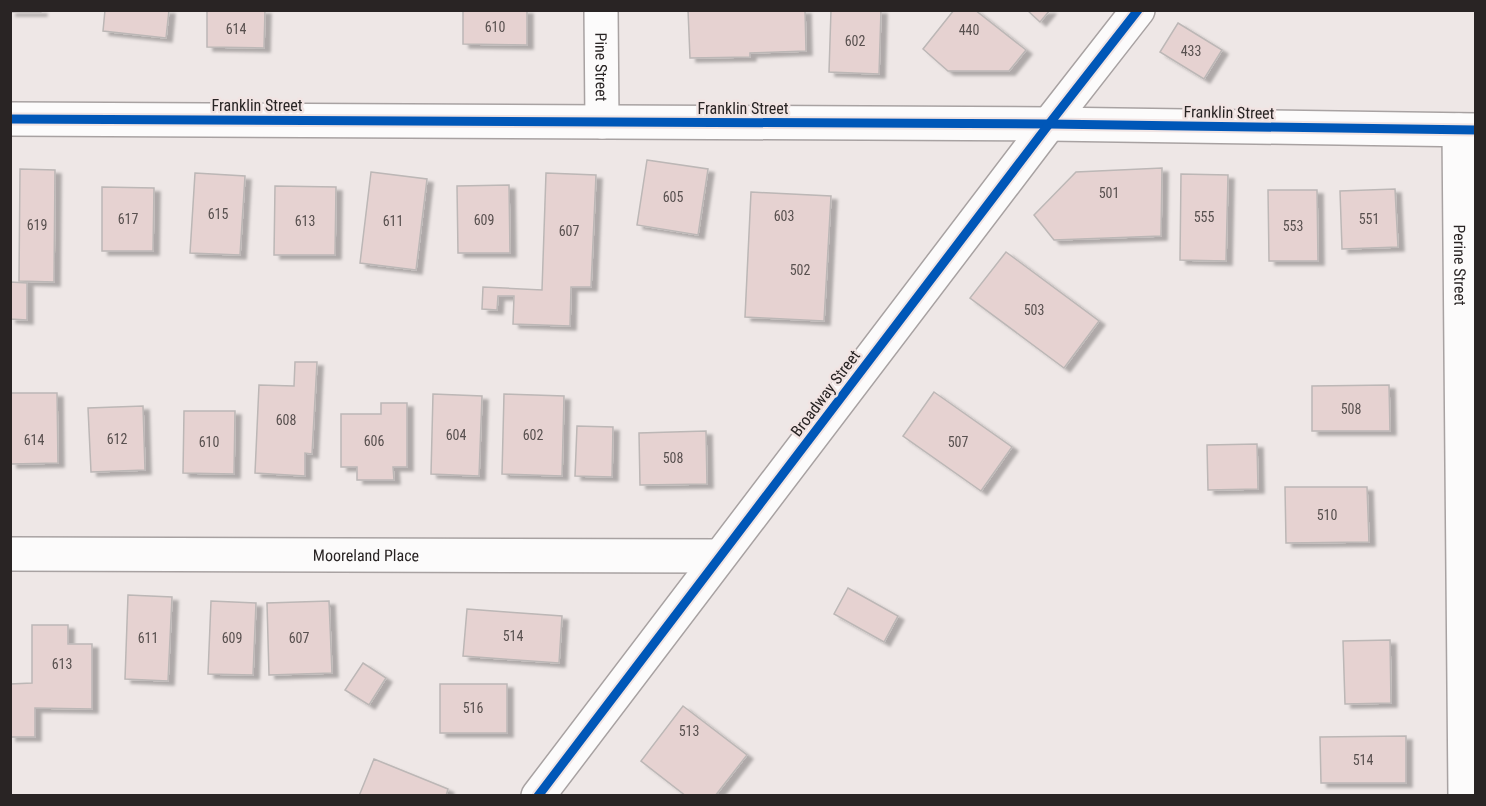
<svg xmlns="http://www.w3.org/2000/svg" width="1486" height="806" font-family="'Roboto Condensed',sans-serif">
<defs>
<filter id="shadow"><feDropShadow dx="6" dy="4" stdDeviation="1.5" flood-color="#0004"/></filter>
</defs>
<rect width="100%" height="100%" fill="#eee7e6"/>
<g fill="#e6d2d1" stroke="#bcb7b6" stroke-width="1.5" filter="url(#shadow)">
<rect x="10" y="10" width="31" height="2"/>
<polygon points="105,10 169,10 166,38 103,31"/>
<polygon points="207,10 265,10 264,48 207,47"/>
<polygon points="463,10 527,10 527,45 463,44"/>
<polygon points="688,10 805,10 806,51 750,53 750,57 690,58"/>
<polygon points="831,10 881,10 879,74 829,72"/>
<polygon points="954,10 975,10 1026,50 1009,71 948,71 923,49"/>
<polygon points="1027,10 1050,10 1040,22"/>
<polygon points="1178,23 1222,50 1204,79 1160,52"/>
<polygon points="647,160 708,169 698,235 637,225"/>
<polygon points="1162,168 1161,236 1054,240 1034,215 1076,172"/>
<polygon points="20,169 55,170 54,282 19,281"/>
<polygon points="371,172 427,179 416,270 360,263"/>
<polygon points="195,173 245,176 240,255 190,253"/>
<polygon points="546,173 596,175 591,287 571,287 570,326 513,324 514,296 498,296 497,310 482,309 483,287 542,290"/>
<polygon points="1181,174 1228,175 1226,261 1180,260"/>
<polygon points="509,185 510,253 458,253 457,186"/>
<polygon points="275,186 336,187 335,255 274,255"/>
<polygon points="102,187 154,188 153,251 102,251"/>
<polygon points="1395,189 1398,247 1342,249 1340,191"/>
<polygon points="1268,190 1317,190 1318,261 1269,261"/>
<polygon points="751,192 831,196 824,321 745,317"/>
<polygon points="1006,252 1099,321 1064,368 970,298"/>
<polygon points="10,282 27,283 27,320 10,319"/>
<polygon points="295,362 317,362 312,454 305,453 305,476 255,473 259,385 294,386"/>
<polygon points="1389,385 1390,431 1312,431 1312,386"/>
<polygon points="934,392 1012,447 981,491 903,436"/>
<polygon points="10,393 57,393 58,463 11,464"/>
<polygon points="433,394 482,396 479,476 431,474"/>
<polygon points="504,394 564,396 562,476 502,474"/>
<polygon points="381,403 407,403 407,467 393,467 394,480 357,480 357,467 341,467 341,414 381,414"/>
<polygon points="143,406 145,470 91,472 88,408"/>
<polygon points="184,411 235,411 234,474 183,473"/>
<polygon points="577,426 613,427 612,477 575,476"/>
<polygon points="706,431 707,484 640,485 639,433"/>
<polygon points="1257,444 1258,489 1208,490 1207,445"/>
<polygon points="1285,487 1367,487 1369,542 1286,543"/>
<polygon points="848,588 898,616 884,642 834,614"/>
<polygon points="128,595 172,597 168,681 125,679"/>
<polygon points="211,601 256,603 253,675 208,674"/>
<polygon points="329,601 332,673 269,675 267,603"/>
<polygon points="467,609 562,616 559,663 463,656"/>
<polygon points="32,625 68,625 68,644 92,644 92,709 35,708 35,737 10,737 10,684 32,683"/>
<polygon points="1390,640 1391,703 1345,704 1343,641"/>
<polygon points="363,663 386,678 369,705 345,690"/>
<rect x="440" y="684" width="67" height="49"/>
<polygon points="683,706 747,755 715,796 686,796 641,761"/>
<polygon points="1406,736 1406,783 1321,783 1320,737"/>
<polygon points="374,759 448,789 446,796 359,796"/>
</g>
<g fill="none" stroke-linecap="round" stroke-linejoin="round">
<g stroke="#a8a2a2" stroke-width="36">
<g id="minor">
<path id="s1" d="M601,10L602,122"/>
<polyline points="10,119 1049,124 1476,130"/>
<path id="s2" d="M1459,130L1465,796"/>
<path id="s3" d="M10,554L719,556"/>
</g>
</g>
<g stroke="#a8a2a2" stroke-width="36">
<polyline id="tertiary" points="538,796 1049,124 1138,10"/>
</g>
<use href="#minor" stroke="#fcfbfb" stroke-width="33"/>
<use href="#tertiary" stroke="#fcfbfb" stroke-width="33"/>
<g stroke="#f1e4e3" stroke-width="13">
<g id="cycleway">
<polyline points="10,119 1049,124 1476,130"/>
<polyline points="538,796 1049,124 1138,10"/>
</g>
</g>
<use href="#cycleway" stroke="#0057b8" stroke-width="9"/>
</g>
<g text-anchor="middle" stroke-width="5" stroke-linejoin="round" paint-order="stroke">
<g font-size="14" fill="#58504f">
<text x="495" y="32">610</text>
<text x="236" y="34">614</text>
<text x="969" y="35">440</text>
<text x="855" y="46">602</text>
<text x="1191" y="56">433</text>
<text x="1109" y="198">501</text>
<text x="673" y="202">605</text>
<text x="218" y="219">615</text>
<text x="784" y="221">603</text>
<text x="1204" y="222">555</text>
<text x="128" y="224">617</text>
<text x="1369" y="224">551</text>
<text x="484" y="225">609</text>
<text x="305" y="226">613</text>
<text x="393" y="226">611</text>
<text x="37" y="230">619</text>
<text x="1293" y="231">553</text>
<text x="569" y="236">607</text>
<text x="800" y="275">502</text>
<text x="1034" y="315">503</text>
<text x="1351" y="414">508</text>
<text x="286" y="425">608</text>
<text x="456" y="440">604</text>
<text x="533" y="440">602</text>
<text x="117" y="444">612</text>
<text x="34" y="445">614</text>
<text x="374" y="446">606</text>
<text x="209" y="447">610</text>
<text x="958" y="447">507</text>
<text x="673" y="463">508</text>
<text x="1327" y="520">510</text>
<text x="513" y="641">514</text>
<text x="148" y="643">611</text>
<text x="232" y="643">609</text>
<text x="299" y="643">607</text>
<text x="62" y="669">613</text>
<text x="473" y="713">516</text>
<text x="689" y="736">513</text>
<text x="1363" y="765">514</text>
</g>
<g font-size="16" fill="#292424" stroke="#f1e4e3">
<text dy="6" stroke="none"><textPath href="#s1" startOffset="57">Pine Street</textPath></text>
<text x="257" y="111">Franklin Street</text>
<text x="743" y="114">Franklin Street</text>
<text transform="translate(1229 112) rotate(1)" y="6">Franklin Street</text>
<text dy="6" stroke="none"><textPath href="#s2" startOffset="135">Perine Street</textPath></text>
<text transform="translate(825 393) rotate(-53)" y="6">Broadway Street</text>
<text dy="6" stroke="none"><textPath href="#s3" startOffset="356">Mooreland Place</textPath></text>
</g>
</g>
<rect width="1486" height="806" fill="none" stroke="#292424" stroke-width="24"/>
</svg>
